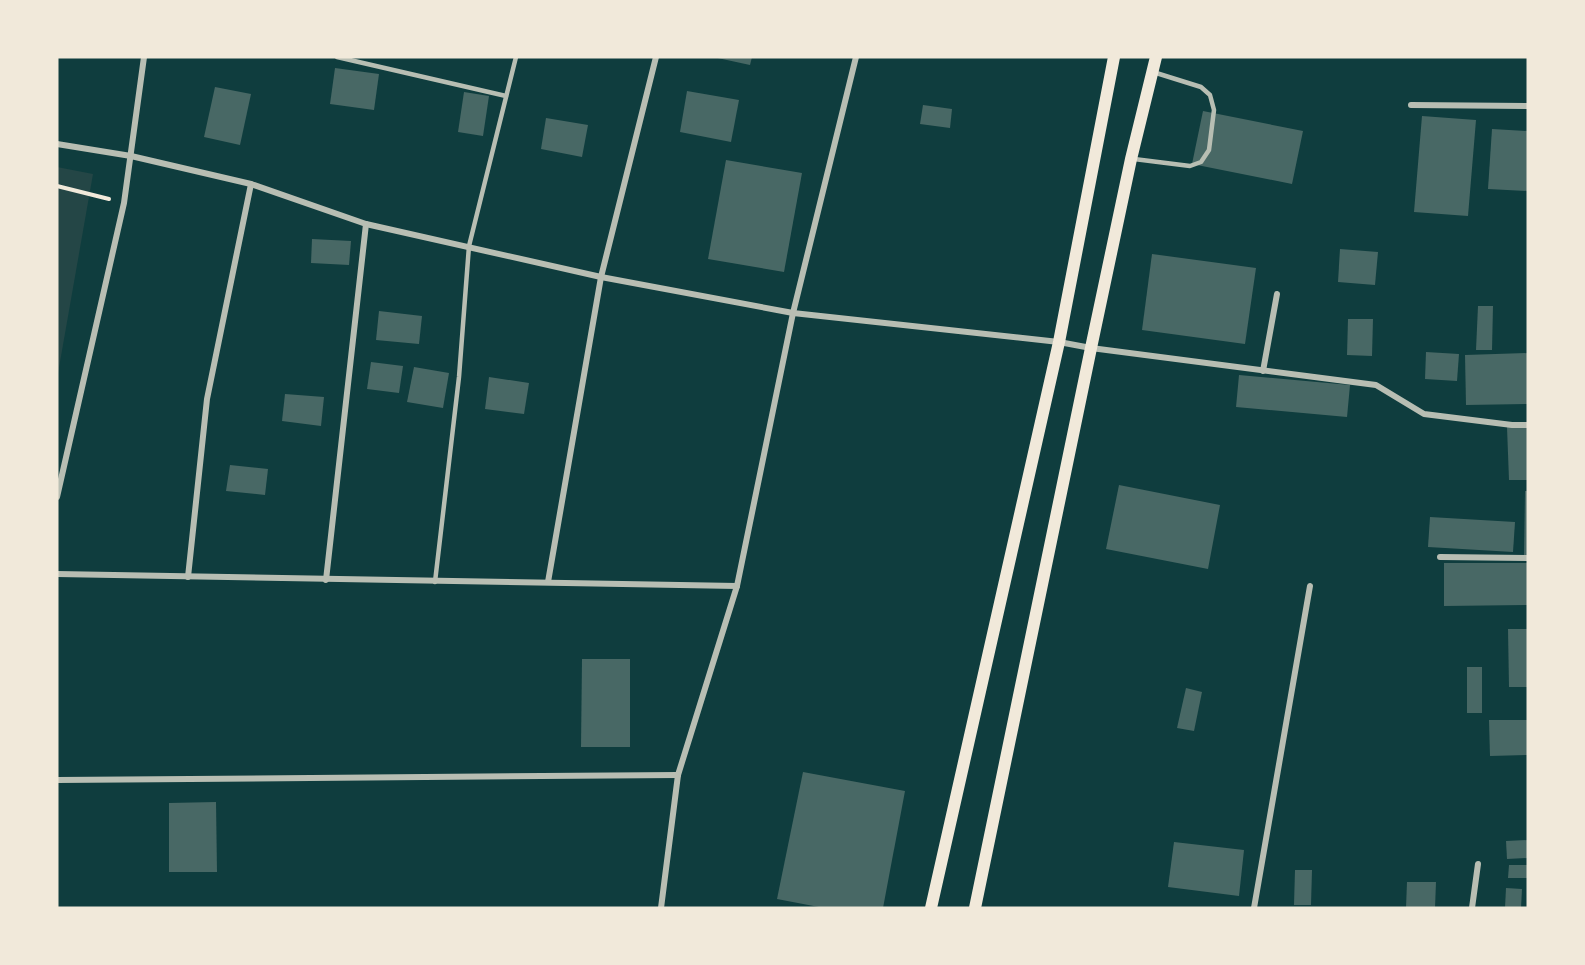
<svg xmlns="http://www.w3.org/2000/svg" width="1585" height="965" font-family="Jost,sans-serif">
<rect width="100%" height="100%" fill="#0f3d3e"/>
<polygon fill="#244646" points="57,167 93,174 57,379"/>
<g fill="#486865">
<polygon points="713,57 752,57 750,65"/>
<polygon points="335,68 379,74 374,110 330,104"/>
<polygon points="215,87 251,94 240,145 204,137"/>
<polygon points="687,91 739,100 731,142 680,132"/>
<polygon points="464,92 489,96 483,136 458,132"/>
<polygon points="923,105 952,109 950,128 920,124"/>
<polygon points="1203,111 1303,131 1292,184 1192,164"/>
<polygon points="1422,116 1476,120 1468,216 1414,212"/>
<polygon points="546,118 588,125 582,157 541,149"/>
<polygon points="1492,129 1528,131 1528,191 1488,189"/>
<polygon points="726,160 802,173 784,272 708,259"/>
<polygon points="312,239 351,241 349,265 311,263"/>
<polygon points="1340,249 1378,252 1375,285 1338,282"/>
<polygon points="1152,254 1256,268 1245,344 1142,330"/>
<polygon points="1478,306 1493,306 1492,350 1476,350"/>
<polygon points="379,311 422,316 419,344 376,340"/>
<polygon points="1348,319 1373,319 1372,356 1347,355"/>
<polygon points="1426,352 1459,354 1457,381 1425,379"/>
<polygon points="1528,353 1528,404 1466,405 1465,355"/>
<polygon points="371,362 403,366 399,393 367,389"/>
<polygon points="414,367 449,373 443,408 407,402"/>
<polygon points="1239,375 1350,385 1347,417 1236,407"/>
<polygon points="489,377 529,383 524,414 485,409"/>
<polygon points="285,394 324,397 321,426 282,421"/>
<polygon points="1507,427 1528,427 1528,480 1509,480"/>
<polygon points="230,465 268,469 265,495 226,491"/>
<polygon points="1119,485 1220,505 1208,569 1106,549"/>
<polygon points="1525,491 1528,491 1528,556 1524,556"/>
<polygon points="1430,517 1515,522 1513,552 1428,547"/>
<polygon points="1444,563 1528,563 1528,605 1444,606"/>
<polygon points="1508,629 1528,629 1528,687 1509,687"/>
<polygon points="582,659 630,659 630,747 581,747"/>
<rect x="1467" y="667" width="15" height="46"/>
<polygon points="1186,688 1202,692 1194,731 1177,728"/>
<polygon points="1489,720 1528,720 1528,755 1490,756"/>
<polygon points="803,772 905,791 883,908 824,908 777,899"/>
<polygon points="216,802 217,872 169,872 169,803"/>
<polygon points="1528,840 1528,858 1507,859 1506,841"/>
<polygon points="1174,842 1244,850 1239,896 1168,887"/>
<polygon points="1509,865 1528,865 1528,878 1508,878"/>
<polygon points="1295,870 1312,870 1311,905 1294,905"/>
<polygon points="1407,882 1436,882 1435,908 1406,908"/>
<polygon points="1506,888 1522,889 1521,908 1505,908"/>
</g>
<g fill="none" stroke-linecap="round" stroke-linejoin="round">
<polyline stroke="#f1e9da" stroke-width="4" points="57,186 109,199"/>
<g stroke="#b8beb3" stroke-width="4.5">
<polyline points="337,57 506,96"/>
<polyline points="1134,159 1190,166 1201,162 1209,150 1214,110 1210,95 1201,87 1153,72"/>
<polyline points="435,582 459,377 469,246 516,57"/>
</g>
<g stroke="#b8beb3" stroke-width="6">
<polyline points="1411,105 1528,106"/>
<polyline points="57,144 131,156 251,184 366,224 601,277 793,313 1059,342 1091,348 1376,385 1424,414 1512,425 1528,425"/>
<polyline points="1263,371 1277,294"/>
<polyline points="57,497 124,203 144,57"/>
<polyline points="1440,557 1528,558"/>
<polyline points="57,574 737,586"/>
<polyline points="188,577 207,399 251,184"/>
<polyline points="326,580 366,224"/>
<polyline points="548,582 601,277 656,57"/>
<polyline points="57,780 678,775"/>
<polyline points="661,908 678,775 737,586 793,313 856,57"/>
<polyline points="1254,908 1310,586"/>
<polyline points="1472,908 1478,864"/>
</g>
<g stroke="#f1e9da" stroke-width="12">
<polyline points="931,908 1059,342 1114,57"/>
<polyline points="975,908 1091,348 1131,159 1156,57"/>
</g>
</g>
<rect width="1585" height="965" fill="none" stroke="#f1e9da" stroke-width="117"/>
</svg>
